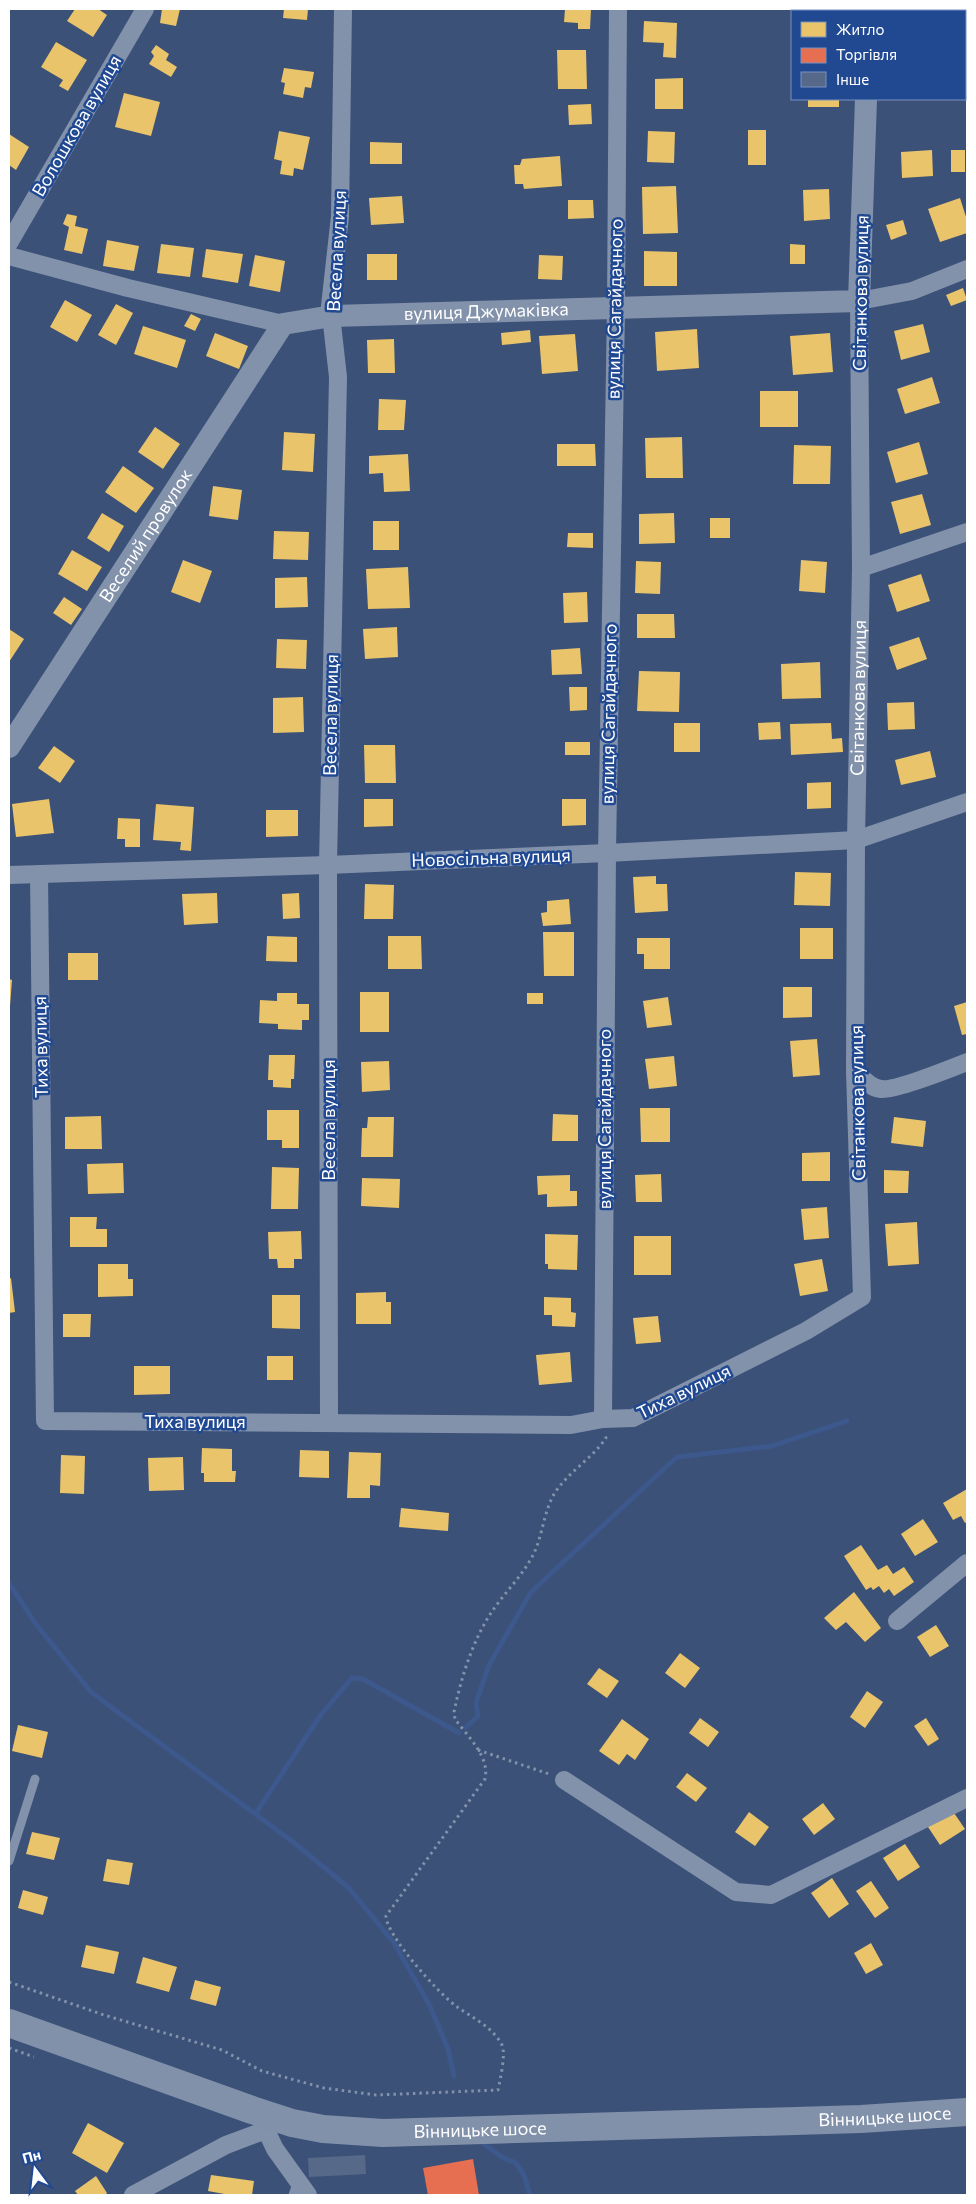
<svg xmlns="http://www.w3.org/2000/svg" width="976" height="2204" font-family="Commissioner,sans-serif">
<rect width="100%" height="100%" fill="#3b5178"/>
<g fill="#e9c46a">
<polygon points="75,9 98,9 107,15 93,37 67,21"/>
<polygon points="162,9 180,9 176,26 160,23"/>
<polygon points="284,9 308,9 307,20 283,18"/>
<polygon points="565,9 591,9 590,29 578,29 578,23 564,22"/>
<polygon points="644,21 677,23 676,58 663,57 664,43 643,42"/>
<polygon points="56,42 87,60 68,91 59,86 63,80 41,67"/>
<polygon points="156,45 169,54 166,60 177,67 171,77 149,64 154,56 151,52"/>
<polygon points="557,50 586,50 587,89 558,89"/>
<polygon points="284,68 314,72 311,88 305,87 303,98 283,94 285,83 281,82"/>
<polygon points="683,78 683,109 655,109 655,79"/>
<polygon points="124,93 160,102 151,136 115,127"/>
<rect x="808" y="99" width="31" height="8"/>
<polygon points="591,104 592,124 569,125 568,105"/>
<rect x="748" y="130" width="18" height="35"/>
<polygon points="279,131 310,137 303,170 294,168 293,176 280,174 282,161 274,159"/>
<polygon points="648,131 675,132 674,163 647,162"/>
<polygon points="9,134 29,147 16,170 9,165"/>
<polygon points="370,142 402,143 402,164 370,164"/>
<polygon points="932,150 933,176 902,178 901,152"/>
<rect x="951" y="150" width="14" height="22"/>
<polygon points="560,156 562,186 524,189 523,184 515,184 514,165 520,165 522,159"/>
<polygon points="676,186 678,233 643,234 642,187"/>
<polygon points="829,189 830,219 804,221 803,190"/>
<polygon points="402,196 404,223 371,225 369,198"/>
<polygon points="960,198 967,220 967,233 940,242 928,209"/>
<polygon points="568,200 593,200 594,218 568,219"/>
<polygon points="67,214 77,216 75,226 88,229 82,254 64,250 69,227 63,224"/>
<polygon points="903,220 907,234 891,240 886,225"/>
<polygon points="107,240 139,246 134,271 103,266"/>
<polygon points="161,244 194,248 190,277 157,273"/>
<polygon points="790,244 805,245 805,264 790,264"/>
<polygon points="206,249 243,254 238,283 202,277"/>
<polygon points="644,251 677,252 677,286 644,286"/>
<rect x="367" y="254" width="30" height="26"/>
<polygon points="255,255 285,261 280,292 249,286"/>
<polygon points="539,255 563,256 562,280 538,279"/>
<polygon points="963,288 967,300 951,306 946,295"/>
<polygon points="65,300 92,315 77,342 50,327"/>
<polygon points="116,304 133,313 116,345 98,335"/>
<polygon points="191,314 201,319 195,331 184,326"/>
<polygon points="923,324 930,352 901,360 894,331"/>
<polygon points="143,326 186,340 177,368 134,354"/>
<polygon points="697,329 699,368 657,371 655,332"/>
<polygon points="530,330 531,342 502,345 501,333"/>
<polygon points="215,333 248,346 239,369 206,356"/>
<polygon points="830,333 833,372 793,375 790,336"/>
<polygon points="575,334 578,371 542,374 539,336"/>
<polygon points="394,339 395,373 368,373 367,340"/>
<polygon points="932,377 940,403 905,414 897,389"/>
<rect x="760" y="391" width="38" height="36"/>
<polygon points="379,399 406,400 404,430 378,430"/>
<polygon points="155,427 180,444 163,469 138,452"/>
<polygon points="284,432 315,434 313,472 282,470"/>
<polygon points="682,437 683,478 646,478 645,438"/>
<polygon points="919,442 928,474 896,483 887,452"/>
<polygon points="557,444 595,444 596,466 557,466"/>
<polygon points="794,445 831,446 830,484 793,484"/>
<polygon points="408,454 410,491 384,492 383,473 369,474 369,456"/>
<polygon points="123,466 154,488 136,513 105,492"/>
<polygon points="213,486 242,490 238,520 209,516"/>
<polygon points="922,494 931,525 900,534 891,502"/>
<polygon points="102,513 124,526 109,552 87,538"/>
<polygon points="674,513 675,543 639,544 639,514"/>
<rect x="710" y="518" width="20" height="20"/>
<rect x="373" y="521" width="26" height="29"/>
<polygon points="274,531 309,532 308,560 273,559"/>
<polygon points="568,533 593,533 593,548 567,547"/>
<polygon points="72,550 102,567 87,591 58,574"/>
<polygon points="183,560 212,571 200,603 171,592"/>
<polygon points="801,560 827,562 825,593 799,591"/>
<polygon points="636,561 661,562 660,594 635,593"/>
<polygon points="408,567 410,608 368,609 366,569"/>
<polygon points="921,574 930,601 897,612 888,585"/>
<polygon points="307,577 308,607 275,608 275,578"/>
<polygon points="587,592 588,622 564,623 563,593"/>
<polygon points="64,597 82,609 71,625 53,613"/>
<polygon points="637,614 674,614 675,638 637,638"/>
<polygon points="397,627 398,657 365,659 363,629"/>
<polygon points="9,629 24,639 9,662"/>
<polygon points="919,637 927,659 897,670 889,647"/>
<polygon points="277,639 307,640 306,669 276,668"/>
<polygon points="580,648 582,674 552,675 551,650"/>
<polygon points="820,662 821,698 782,699 781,664"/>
<polygon points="639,671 680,672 679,712 637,711"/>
<polygon points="569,687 587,687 587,710 570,711"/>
<polygon points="303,697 304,732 273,733 273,698"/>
<polygon points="914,702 915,729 888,730 887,703"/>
<polygon points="780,722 781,739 759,740 758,723"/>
<rect x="674" y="723" width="26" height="29"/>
<polygon points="831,723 832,739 842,738 843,752 791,755 790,724"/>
<rect x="565" y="742" width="25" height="13"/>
<polygon points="364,745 395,745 396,783 365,783"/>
<polygon points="54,746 75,761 60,783 38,768"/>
<polygon points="930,751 936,777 901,785 895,760"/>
<polygon points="831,782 831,808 807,809 807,783"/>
<polygon points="49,799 54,833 16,837 12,804"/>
<polygon points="364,799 393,799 393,826 364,827"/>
<polygon points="562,799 586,799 586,825 562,826"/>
<polygon points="156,804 194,807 191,851 180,850 181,842 153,840"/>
<polygon points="266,810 298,810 298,836 266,837"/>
<polygon points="118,818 140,819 140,847 125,847 125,839 117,839"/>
<polygon points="795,872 831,873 830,906 794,905"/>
<polygon points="656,876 656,884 667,884 668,911 635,913 633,877"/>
<polygon points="365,884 394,885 393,919 364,919"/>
<polygon points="217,893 218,923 184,925 182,894"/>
<polygon points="299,893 300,918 283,919 282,894"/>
<polygon points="569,899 571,924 543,926 541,913 547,912 547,901"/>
<rect x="800" y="928" width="33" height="31"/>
<polygon points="543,932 574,932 574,976 544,976"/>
<polygon points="267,936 297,937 297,962 266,961"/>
<polygon points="388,936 421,936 422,969 388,969"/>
<polygon points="637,938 670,938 670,969 644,969 644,954 637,954"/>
<rect x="68" y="953" width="30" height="27"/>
<polygon points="9,979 12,980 10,1006 9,1006"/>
<polygon points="783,987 812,987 812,1017 783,1018"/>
<rect x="360" y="992" width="29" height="40"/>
<polygon points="277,993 297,993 297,1004 309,1004 309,1020 302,1020 302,1030 278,1029 278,1024 259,1023 260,1000 277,1001"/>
<rect x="527" y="993" width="16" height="11"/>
<polygon points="668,997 672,1025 647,1028 643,1001"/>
<polygon points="967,1002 967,1034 962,1035 954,1006"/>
<polygon points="817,1039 820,1075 793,1077 790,1041"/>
<polygon points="269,1055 295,1055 294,1079 291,1079 291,1088 273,1087 273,1080 268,1080"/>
<polygon points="674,1056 677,1086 649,1089 645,1059"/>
<polygon points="389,1061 390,1090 362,1092 361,1062"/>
<polygon points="640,1108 670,1108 670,1142 641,1142"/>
<polygon points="267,1110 299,1110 299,1148 282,1148 282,1140 267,1140"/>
<polygon points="553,1114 578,1115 578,1141 552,1141"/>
<polygon points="101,1116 102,1149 65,1149 65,1117"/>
<polygon points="368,1117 394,1117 393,1157 361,1157 362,1128 367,1128"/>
<polygon points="894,1117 926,1121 923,1147 891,1143"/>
<polygon points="830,1152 830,1181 802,1181 802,1153"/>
<polygon points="123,1163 124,1193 88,1194 87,1164"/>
<polygon points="272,1167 299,1168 298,1209 271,1209"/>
<polygon points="884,1170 909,1171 908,1193 884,1193"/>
<polygon points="661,1174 662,1202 636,1202 635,1175"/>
<polygon points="570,1175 570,1191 577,1191 577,1206 547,1207 547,1194 538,1195 537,1176"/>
<polygon points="362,1178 400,1179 399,1208 361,1206"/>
<polygon points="827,1207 829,1238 804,1240 801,1209"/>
<polygon points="70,1217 97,1217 96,1229 107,1229 107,1247 70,1247"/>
<polygon points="917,1222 919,1264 888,1266 885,1224"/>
<polygon points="301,1231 302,1259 294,1259 294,1268 278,1268 277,1259 269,1259 268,1232"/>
<polygon points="545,1234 578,1235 577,1270 548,1269 548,1264 545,1264"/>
<rect x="634" y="1236" width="37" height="39"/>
<polygon points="822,1259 828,1291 800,1296 794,1264"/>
<polygon points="98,1264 128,1264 128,1279 133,1279 133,1296 98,1297"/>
<polygon points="11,1278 15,1312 9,1313 9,1279"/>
<polygon points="386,1292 386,1302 391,1302 391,1324 356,1324 356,1293"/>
<polygon points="272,1295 300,1295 300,1329 272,1328"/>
<polygon points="544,1297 571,1298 571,1312 576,1313 575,1327 552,1326 552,1315 544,1315"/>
<polygon points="63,1314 91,1314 90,1337 63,1337"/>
<polygon points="658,1316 661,1342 636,1344 633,1318"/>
<polygon points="570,1352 572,1382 539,1385 536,1355"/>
<rect x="267" y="1356" width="26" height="24"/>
<polygon points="134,1366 170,1366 170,1394 134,1395"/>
<polygon points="202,1448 232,1449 232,1471 236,1471 235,1482 204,1482 204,1473 201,1473"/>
<polygon points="300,1450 329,1451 329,1478 299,1477"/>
<polygon points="349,1452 381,1453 380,1486 370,1485 370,1498 347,1498"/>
<polygon points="61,1455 85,1456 84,1494 60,1493"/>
<polygon points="183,1457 184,1490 149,1491 148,1458"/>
<polygon points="967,1489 967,1522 965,1523 961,1516 953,1520 943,1503"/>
<polygon points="401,1508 449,1513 448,1531 399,1527"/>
<polygon points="923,1519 938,1542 915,1556 901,1534"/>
<polygon points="861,1545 878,1570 887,1565 893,1574 904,1567 914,1582 894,1596 889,1589 884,1593 879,1586 873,1590 871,1587 866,1590 844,1556"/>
<polygon points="854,1592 881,1628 865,1642 846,1622 836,1630 824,1618"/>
<polygon points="936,1625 949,1646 930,1657 917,1637"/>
<polygon points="680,1653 700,1668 685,1688 665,1673"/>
<polygon points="599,1668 619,1681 607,1698 587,1684"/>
<polygon points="867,1691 883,1702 865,1728 850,1717"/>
<polygon points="700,1718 719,1732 708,1747 689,1733"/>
<polygon points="926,1718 939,1739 928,1746 914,1726"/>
<polygon points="622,1719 649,1739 635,1760 627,1754 619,1765 599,1751"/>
<polygon points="18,1725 48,1732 42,1758 12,1751"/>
<polygon points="687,1773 707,1788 696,1802 676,1787"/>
<polygon points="823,1803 835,1819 814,1835 802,1819"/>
<polygon points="950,1807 965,1829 940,1845 926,1824"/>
<polygon points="749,1812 769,1827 755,1846 735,1832"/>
<polygon points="32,1832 60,1838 54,1860 26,1854"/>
<polygon points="905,1844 920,1867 898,1881 883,1858"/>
<polygon points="107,1859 133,1863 129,1885 103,1881"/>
<polygon points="832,1878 849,1904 829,1918 811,1893"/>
<polygon points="871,1881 889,1908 875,1918 856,1891"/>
<polygon points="23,1890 48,1897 43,1915 18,1908"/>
<polygon points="871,1943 883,1965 866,1974 854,1953"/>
<polygon points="86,1945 119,1952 114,1974 81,1967"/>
<polygon points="143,1957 177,1967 169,1992 136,1983"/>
<polygon points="195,1980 221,1987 216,2006 190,1999"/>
<polygon points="88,2123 124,2143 107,2173 72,2153"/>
<polygon points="211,2175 254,2181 252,2195 230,2195 208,2191"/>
<polygon points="96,2176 107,2193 105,2195 78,2195 75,2191"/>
</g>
<polygon fill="#e76f51" points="473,2159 479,2195 428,2195 423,2168"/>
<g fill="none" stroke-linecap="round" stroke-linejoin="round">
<g stroke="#3c588c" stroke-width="5">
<polyline points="9,1583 35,1623 91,1692 293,1842 348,1887 394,1943 429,2004 448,2049 454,2076"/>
<polyline points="466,1727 478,1716 476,1703 489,1665 531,1592 677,1457 772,1446 847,1421"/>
<polyline points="256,1813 320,1716 352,1678 363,1679 459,1733"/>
<polyline points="485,2145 502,2157 516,2163 524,2175 530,2195"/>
</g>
</g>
<polygon fill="#576988" points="365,2155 366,2174 309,2177 308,2158"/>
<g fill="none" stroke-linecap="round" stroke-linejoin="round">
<g stroke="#8392ab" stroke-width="3" stroke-dasharray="2.5 4" stroke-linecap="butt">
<polyline points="478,1750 549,1774"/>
<path d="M9,1982L104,2015L222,2050L262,2071L324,2088L376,2095L498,2090C500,2080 506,2055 502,2045C493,2027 471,2017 456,2006C439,1994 386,1935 386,1916L485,1779C490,1756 467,1736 455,1719L454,1712C461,1678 473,1639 493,1610C506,1591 523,1575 533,1555C544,1534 543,1507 559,1487C573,1469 593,1457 606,1438L605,1435"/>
<polyline points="9,2048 34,2057"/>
</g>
<g stroke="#8392ab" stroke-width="9">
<polyline points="9,1861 35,1779"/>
<polyline points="293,2195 298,2181"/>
</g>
<g stroke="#8392ab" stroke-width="18">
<polyline points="965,19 967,19"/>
<polyline points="9,243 145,9"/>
<polyline points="9,256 128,288 283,324"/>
<polyline points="861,568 967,532"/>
<path id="s1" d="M39,874L45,1421L571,1425L603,1419L633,1418L806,1331L862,1297L855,1071L856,840L861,568L859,301L912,291L967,269"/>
<polyline points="9,875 328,865 607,853 856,840 967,802"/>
<path d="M855,1071C862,1078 870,1088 881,1089C894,1091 952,1068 967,1062"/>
<polyline points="603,1419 607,853 616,308 618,9"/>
<polyline points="329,1422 328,865 338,377 330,306 340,216 343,9"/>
<polyline points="897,1621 967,1563"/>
<polyline points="564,1780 736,1892 771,1895 967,1798"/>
<polyline points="269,2119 266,2130 275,2149 308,2195"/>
<polyline points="133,2195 226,2145 266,2130"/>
</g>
<g stroke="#8392ab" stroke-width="22">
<polyline points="867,11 867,9"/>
<path id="s2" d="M9,747L283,324L332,316L859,301L866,99"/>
</g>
<path stroke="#8291aa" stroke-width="28" id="s3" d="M9,2023L252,2110L292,2123L323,2129L383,2133L861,2119L967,2112"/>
</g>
<g text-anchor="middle" stroke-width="5" stroke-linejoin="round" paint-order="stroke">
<g font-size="18" fill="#fff" stroke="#214992">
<text transform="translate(77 126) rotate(-60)" y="6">Волошкова вулиця</text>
<text transform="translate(337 251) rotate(-87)" y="6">Весела вулиця</text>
<text transform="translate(861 293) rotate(-89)" y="6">Світанкова вулиця</text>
<text transform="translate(615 309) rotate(-89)" y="6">вулиця Сагайдачного</text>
<text dy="6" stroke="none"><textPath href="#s2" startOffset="708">вулиця Джумаківка</textPath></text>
<text dy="6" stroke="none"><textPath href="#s2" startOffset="252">Веселий провулок</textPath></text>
<text dy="6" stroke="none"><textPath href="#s1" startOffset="1994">Світанкова вулиця</textPath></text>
<text transform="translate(609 714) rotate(-89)" y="6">вулиця Сагайдачного</text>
<text transform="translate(331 715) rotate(-89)" y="6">Весела вулиця</text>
<text transform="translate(491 858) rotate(-2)" y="6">Новосільна вулиця</text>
<text transform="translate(41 1047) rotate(-91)" y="6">Тиха вулиця</text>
<text transform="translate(858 1103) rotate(-91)" y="6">Світанкова вулиця</text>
<text transform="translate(605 1119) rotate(-90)" y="6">вулиця Сагайдачного</text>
<text transform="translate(329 1120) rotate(-90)" y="6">Весела вулиця</text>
<text transform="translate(684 1392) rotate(-26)" y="6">Тиха вулиця</text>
<text x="195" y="1428">Тиха вулиця</text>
<text dy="6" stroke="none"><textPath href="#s3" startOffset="894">Вінницьке шосе</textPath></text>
<text dy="6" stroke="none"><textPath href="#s3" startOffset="489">Вінницьке шосе</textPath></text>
</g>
</g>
<rect width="976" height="2204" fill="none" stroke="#ffffff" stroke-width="20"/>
<rect x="791" y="10" width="175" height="90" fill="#214992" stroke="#7a92be"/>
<rect x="801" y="22" width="25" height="15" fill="#e9c46a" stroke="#7a92be"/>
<text x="836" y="35" font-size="15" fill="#ffffff">Житло</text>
<rect x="801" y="48" width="25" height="15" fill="#e76f51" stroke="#7a92be"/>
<text x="836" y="60" font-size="15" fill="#ffffff">Торгівля</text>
<rect x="801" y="72" width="25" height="15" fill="#576988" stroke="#7a92be"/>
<text x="836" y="85" font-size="15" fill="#ffffff">Інше</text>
<g transform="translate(35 2169) rotate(345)" stroke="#214992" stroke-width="4" paint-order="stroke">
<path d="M0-4L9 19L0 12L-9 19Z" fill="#ffffff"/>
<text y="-8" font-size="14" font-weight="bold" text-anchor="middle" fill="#ffffff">Пн</text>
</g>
</svg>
